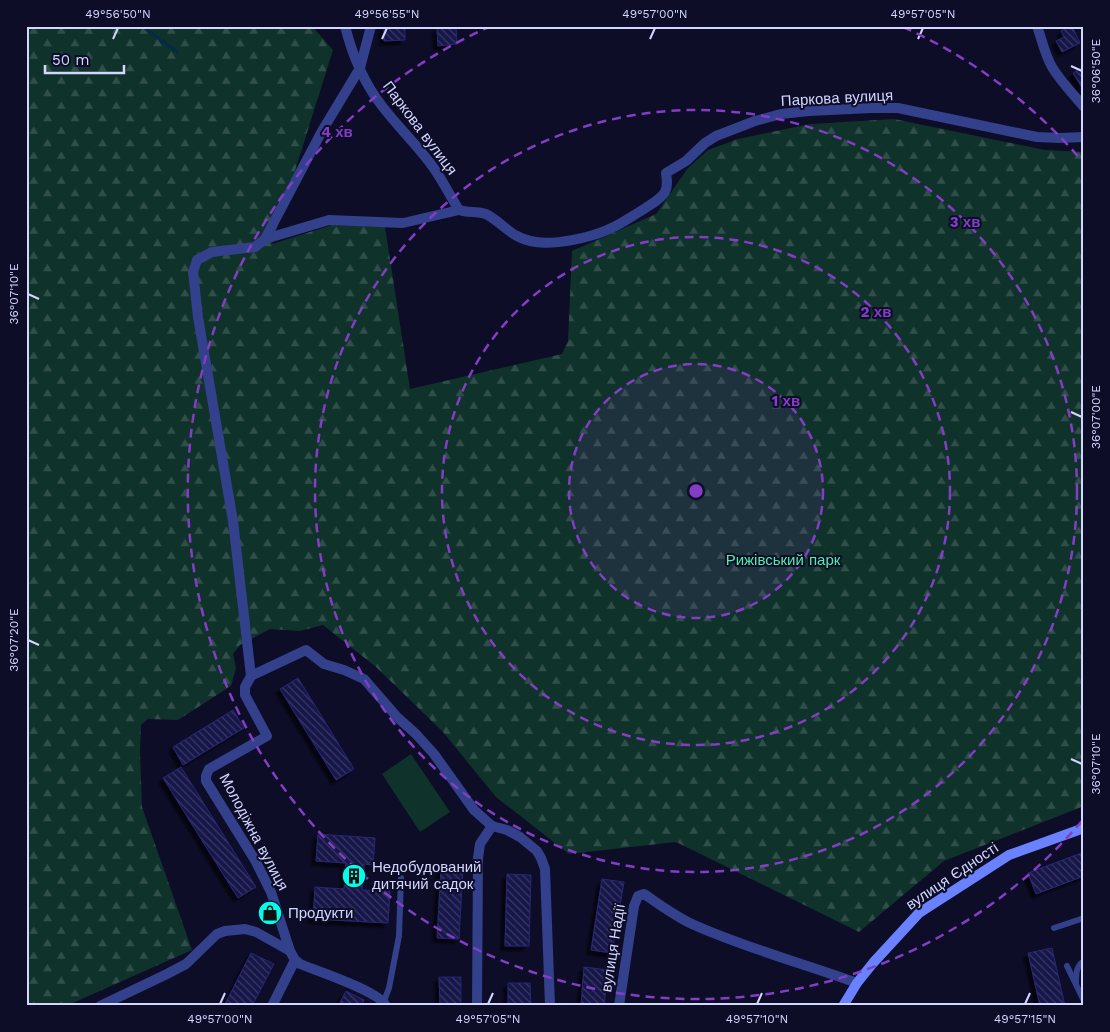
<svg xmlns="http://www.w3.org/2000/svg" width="1110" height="1032" font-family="'Work Sans',sans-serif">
<defs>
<pattern id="forest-firs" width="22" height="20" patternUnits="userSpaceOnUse" patternTransform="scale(1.25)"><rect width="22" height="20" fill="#0f322a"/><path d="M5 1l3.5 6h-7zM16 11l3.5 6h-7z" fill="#314f4a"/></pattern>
<pattern id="building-back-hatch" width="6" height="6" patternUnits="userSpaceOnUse" patternTransform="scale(1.25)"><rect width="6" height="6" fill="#18174a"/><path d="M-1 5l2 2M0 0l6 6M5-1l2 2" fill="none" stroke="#393865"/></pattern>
<filter id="shadow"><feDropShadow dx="-4.5" dy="4.5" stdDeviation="1" flood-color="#0009"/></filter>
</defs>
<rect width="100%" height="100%" fill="#0d0d27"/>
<polygon fill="url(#forest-firs)" points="26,26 312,26 333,50 272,244 332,225 385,227 410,389 562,354 568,341 572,251 656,214 688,168 708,150 738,139 810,124 894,119 1045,150 1084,152 1084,806 944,861 859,932 676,842 569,854 496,797 443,732 376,667 323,625 300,631 270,629 240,645 233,654 236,668 231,686 178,720 148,719 141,725 140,751 142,807 192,950 66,1006 26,1006"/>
<polygon fill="#0f322a" points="411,754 450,812 420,832 382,774"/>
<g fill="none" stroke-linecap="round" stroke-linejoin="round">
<polyline stroke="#052a48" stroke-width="3" points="142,26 177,52"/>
</g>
<g fill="url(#building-back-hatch)" stroke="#272679" filter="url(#shadow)">
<polygon points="384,26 405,26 405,40 384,41"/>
<polygon points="1072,26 1080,43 1062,52 1056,41 1064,37 1061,31"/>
<polygon points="456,27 457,44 438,46 437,28"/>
<polygon points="1084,66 1084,91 1073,73"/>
<polygon points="298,678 354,769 336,780 280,689"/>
<polygon points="233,710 244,728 183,765 173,747"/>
<polygon points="181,767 256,887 238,898 163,778"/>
<polygon points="318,834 375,838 373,865 364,864 362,890 390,891 388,923 313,919 315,887 344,889 346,863 316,861"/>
<polygon points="1084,852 1084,876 1036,894 1028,873"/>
<polygon points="441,868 463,869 459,939 437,938"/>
<polygon points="507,874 531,875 529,946 505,946"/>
<polygon points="602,879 624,882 612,953 591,950"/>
<polygon points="1052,948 1065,1006 1040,1006 1028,953"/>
<polygon points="251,953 274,964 252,1006 224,1006"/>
<polygon points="584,967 608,970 604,1006 581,1006"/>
<polygon points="439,977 461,977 461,1006 440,1006"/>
<polygon points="508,983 530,983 531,1006 508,1006"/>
<polygon points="346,991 364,1000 361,1006 338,1006"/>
</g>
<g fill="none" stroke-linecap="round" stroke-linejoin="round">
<g stroke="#33408b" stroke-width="6">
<polyline points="1054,928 1084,918"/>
<polyline points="1067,966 1084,1001"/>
<path d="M1076,983C1076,974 1076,966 1084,961"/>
<polyline points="384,1001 389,988 399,936 401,878"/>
</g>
<g stroke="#33408b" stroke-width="10">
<path d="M345,26C352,54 364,83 382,106C398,127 418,146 433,167C443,181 450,196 459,210C468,213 477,211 486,214C506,225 510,238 536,242C555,245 589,238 607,230C620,225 632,216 644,209C651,204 660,200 665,192C668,186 667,180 666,173L686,161L705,143L716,136L755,121L781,114L809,111L872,108H898L1037,137L1060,138L1084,137"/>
<path d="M1037,26C1042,40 1045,55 1052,67C1061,82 1073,94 1084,107"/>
<polyline points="265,239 329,220 403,223 459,210"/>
<polyline points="251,676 233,521 198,317 193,272 197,260 212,252 255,247 265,239 322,131 360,68 371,26"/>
<polyline points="492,826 507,830 520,837 537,851 541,858 545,869 550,1006"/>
<polyline points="100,1006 167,974 186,964 217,934 225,931 245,929 256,932 290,951"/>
<polyline points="272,1006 295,960"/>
<path d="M386,1006C379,991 317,971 300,964L295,960L290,951L271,892L255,860L206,781V776L209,769L267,736L245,695V687L251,676L306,650L324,664L344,670L364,679L397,717L416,734L434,754L474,810L492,826"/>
<polyline points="477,1006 478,858 480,844 492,826"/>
<path d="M619,1006L634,906L638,896L644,894C659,904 675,916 692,924C745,948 802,963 857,983"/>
</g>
<polyline stroke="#6a82ff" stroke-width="10" points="843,1006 857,983 873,963 919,913 1009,855 1084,828"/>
</g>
<path fill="none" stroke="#d3d6ff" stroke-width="2" d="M113,39L118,28M382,39L387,28M650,39L655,28M918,39L923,28M1071,66L1082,71M28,294L39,299M1071,412L1082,417M28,640L39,645M1071,759L1082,764M220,1004L225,993M488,1004L493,993M757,1004L762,993M1025,1004L1030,993"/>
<circle cx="696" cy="491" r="127" fill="#843dc5" fill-opacity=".12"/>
<g fill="none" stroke="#843dc5" stroke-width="2.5" stroke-dasharray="9 6">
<circle cx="696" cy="491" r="127"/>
<circle cx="696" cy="491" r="254"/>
<circle cx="696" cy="491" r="381"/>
<path d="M1082 821A508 508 0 1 1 489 27M903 27A508 508 0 0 1 1082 161"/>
</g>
<defs>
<g id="building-disc" transform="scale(1.25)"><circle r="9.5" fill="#00fee8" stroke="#0d0d27"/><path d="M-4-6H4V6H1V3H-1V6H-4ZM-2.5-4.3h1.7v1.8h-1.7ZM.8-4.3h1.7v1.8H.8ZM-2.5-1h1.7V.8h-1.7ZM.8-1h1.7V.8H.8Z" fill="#111"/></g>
<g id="shop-disc" transform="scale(1.25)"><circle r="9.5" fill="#00fee8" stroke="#0d0d27"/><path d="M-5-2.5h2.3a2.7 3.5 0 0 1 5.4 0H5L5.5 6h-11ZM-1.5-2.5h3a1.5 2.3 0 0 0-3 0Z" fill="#111"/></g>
</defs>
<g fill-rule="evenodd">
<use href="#building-disc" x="354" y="876"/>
<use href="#shop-disc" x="270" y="913"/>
</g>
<g text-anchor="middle" stroke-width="4" stroke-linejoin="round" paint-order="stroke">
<g font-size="15" fill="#d3d6ff" stroke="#0d0d27">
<text transform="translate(837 98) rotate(-3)" y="5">Паркова вулиця</text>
<text transform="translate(420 128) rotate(53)" y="5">Паркова вулиця</text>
<text transform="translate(254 832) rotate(62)" y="5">Молодіжна вулиця</text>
<text transform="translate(952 876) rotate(-34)" y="5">вулиця Єдності</text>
<text transform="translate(613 948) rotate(-81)" y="5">вулиця Надії</text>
</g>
<g font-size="15" fill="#52eca9" stroke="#0d0d27">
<text x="783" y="565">Рижівський парк</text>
</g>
<g font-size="15" fill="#d3d6ff" stroke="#0d0d27" text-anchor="start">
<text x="372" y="872">Недобудований<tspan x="372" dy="17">дитячий садок</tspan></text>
<text x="288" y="918">Продукти</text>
</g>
</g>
<circle cx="696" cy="491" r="8" fill="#843dc5" stroke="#0d0d27" stroke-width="2.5"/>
<g font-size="15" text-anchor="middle" font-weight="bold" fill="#843dc5" stroke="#0d0d27" stroke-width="4" stroke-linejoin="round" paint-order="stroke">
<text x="337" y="137">4 хв</text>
<text x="965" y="227">3 хв</text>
<text x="876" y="317">2 хв</text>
<text x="786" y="406">1 хв</text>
</g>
<rect width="1110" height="1032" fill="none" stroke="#0d0d27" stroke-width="55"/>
<path d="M45 65v8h79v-8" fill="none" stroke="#d3d6ff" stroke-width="2.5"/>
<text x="52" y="65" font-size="15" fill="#d3d6ff" stroke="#0d0d27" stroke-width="4" paint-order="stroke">50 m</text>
<rect x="28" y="28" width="1054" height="976" fill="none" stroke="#d3d6ff" stroke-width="2"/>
<g font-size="12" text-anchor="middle" fill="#d3d6ff">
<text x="118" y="18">49°56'50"N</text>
<text x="387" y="18">49°56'55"N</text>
<text x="655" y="18">49°57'00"N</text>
<text x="923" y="18">49°57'05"N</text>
<text transform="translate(1096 71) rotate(-90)" y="4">36°06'50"E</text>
<text transform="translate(14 294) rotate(-90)" y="4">36°07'10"E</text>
<text transform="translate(1096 417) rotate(-90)" y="4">36°07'00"E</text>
<text transform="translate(14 640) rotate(-90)" y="4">36°07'20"E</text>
<text transform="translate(1096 764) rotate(-90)" y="4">36°07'10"E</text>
<text x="220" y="1023">49°57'00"N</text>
<text x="488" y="1023">49°57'05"N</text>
<text x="757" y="1023">49°57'10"N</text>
<text x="1025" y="1023">49°57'15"N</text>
</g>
</svg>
